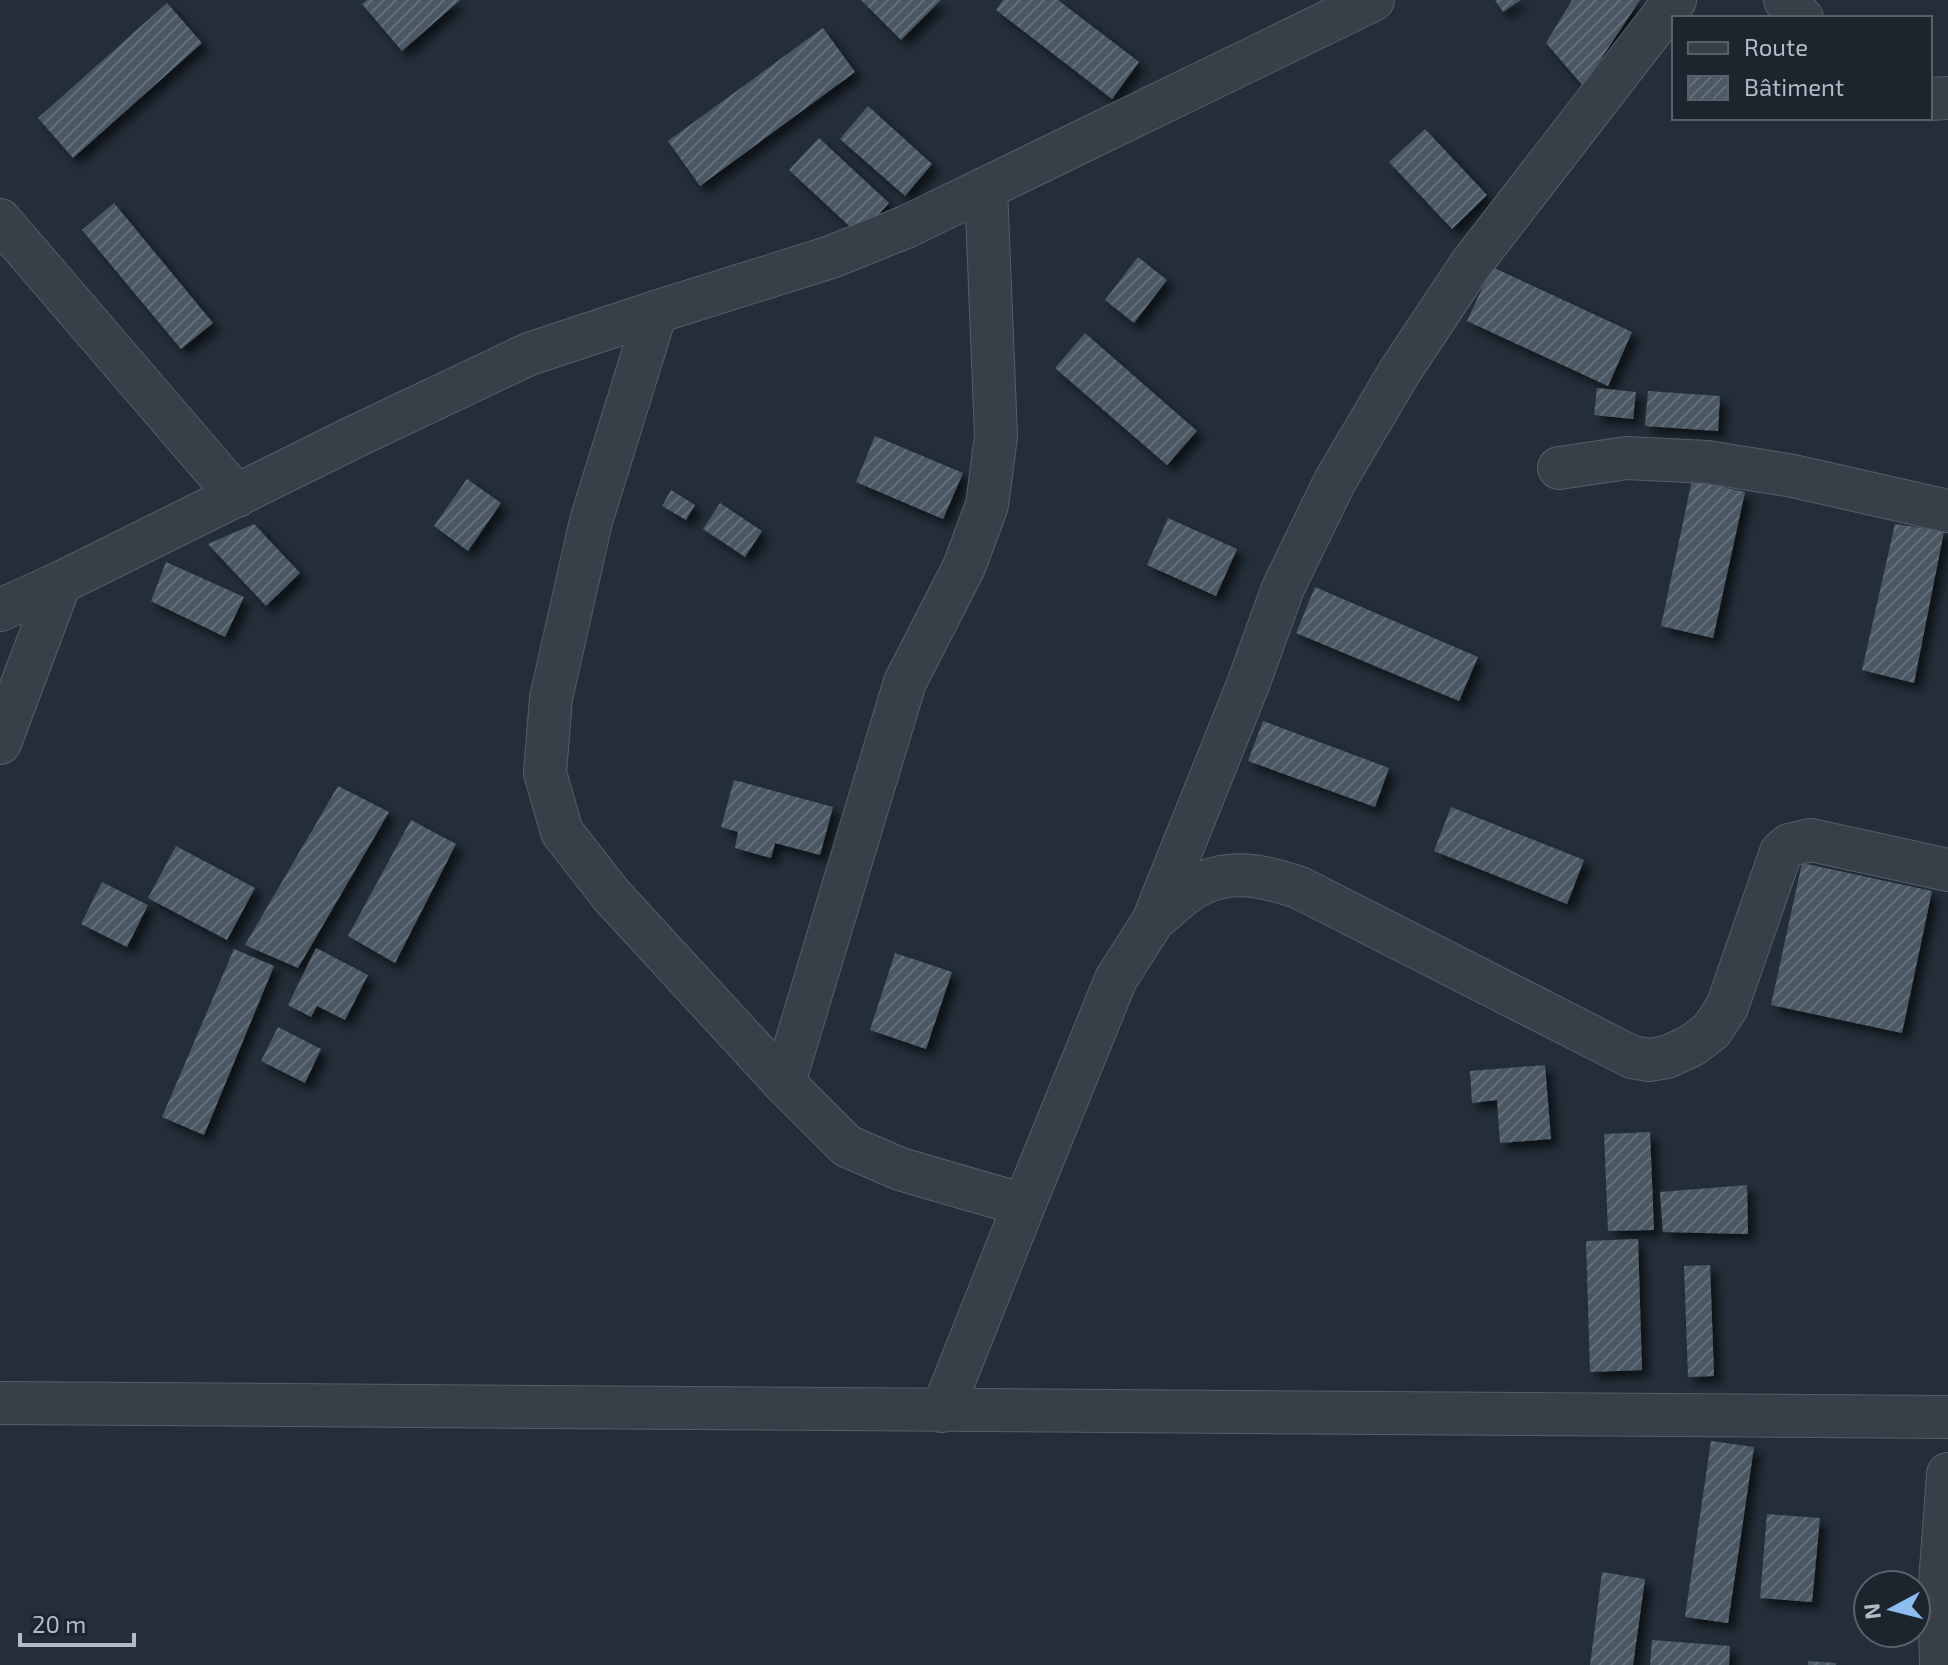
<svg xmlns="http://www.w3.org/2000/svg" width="1948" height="1665" font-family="'Exo 2',sans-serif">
<defs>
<pattern id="building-hatch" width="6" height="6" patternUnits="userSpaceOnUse" patternTransform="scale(2)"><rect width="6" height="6" fill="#4c5964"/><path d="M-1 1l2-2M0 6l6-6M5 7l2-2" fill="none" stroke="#636f79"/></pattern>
<filter id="shadow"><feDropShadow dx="7" dy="7" stdDeviation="4" flood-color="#0009"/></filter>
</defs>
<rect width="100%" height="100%" fill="#232e39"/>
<g fill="url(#building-hatch)" filter="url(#shadow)">
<polygon points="367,0 460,0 402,51 362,4"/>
<polygon points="861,0 941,0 901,40"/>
<polygon points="1003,0 1058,0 1139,62 1112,99 996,10"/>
<polygon points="1495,0 1521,0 1503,12"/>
<polygon points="1572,0 1640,0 1583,86 1546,43"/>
<polygon points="167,3 202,43 73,158 38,118"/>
<polygon points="823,28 855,72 700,186 668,141"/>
<polygon points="868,106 932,164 905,196 840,139"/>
<polygon points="1425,129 1487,195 1452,229 1389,162"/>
<polygon points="819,138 889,203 859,235 789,170"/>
<polygon points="114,203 213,323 181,349 82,230"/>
<polygon points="1138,257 1167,280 1134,323 1105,300"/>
<polygon points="1492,267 1632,332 1608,386 1467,321"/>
<polygon points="1085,333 1197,431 1167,465 1055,368"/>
<polygon points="1597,388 1636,392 1633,419 1594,415"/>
<polygon points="1648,391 1720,396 1718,431 1645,426"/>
<polygon points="875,436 963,473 943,519 856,482"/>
<polygon points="467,479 501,503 468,551 434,526"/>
<polygon points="1692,480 1745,492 1713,638 1661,626"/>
<polygon points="671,490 695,505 686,520 662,506"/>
<polygon points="720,503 762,531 745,557 703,529"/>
<polygon points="1168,518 1237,549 1216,596 1147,565"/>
<polygon points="254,524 300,573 266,606 208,544"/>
<polygon points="1895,524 1944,531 1914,683 1862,670"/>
<polygon points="166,562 244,597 225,637 151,601"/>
<polygon points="1315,587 1478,657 1459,701 1296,633"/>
<polygon points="1263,721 1389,768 1375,807 1248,761"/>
<polygon points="734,780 833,807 820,855 775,843 771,858 735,848 738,832 721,827"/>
<polygon points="338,786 389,812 298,968 245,945"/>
<polygon points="1451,807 1584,860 1567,904 1434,851"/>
<polygon points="411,820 456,844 395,963 348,936"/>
<polygon points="176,846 255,888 227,940 148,898"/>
<polygon points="1802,863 1932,891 1902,1033 1771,1005"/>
<polygon points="102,882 148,905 127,947 81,924"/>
<polygon points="316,948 368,975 345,1020 317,1006 311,1017 288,1005"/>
<polygon points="234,949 274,966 204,1135 162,1117"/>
<polygon points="895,953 952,972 926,1049 870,1030"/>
<polygon points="278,1027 321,1049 305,1083 261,1061"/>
<polygon points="1545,1065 1551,1139 1500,1143 1497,1100 1472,1103 1470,1071"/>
<polygon points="1650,1132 1654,1230 1608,1231 1604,1134"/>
<polygon points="1747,1185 1748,1234 1663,1232 1660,1192"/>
<polygon points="1638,1239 1642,1370 1590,1372 1586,1241"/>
<polygon points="1710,1265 1714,1376 1688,1377 1684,1266"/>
<polygon points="1711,1441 1754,1447 1728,1623 1685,1617"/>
<polygon points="1767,1514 1820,1518 1812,1602 1760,1598"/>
<polygon points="1602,1572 1645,1579 1633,1665 1590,1665"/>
<polygon points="1652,1640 1730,1646 1729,1665 1650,1665"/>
<polygon points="1808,1661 1836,1663 1836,1665 1808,1665"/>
</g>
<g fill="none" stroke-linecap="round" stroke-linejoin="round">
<g stroke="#555e67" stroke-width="44">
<g id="minor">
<polyline points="1785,0 1802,18"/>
<polyline points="1930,99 1948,98"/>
<polyline points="0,220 237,496"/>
<polyline points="656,312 591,521 551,698 545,773 562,832 612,896 784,1083 847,1146 900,1169 1024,1205"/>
<polyline points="1559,468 1627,458 1707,462 1793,476 1948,511"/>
<polyline points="0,610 60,583 352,438 529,354 656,312 831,257 908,226 1373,0"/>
<polyline points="0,743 60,583"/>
<path d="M1155,919C1168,909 1181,895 1195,887C1229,867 1265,876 1300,888L1632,1057L1649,1060L1667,1057L1691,1046L1711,1031L1727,1007L1781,852L1789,845L1811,840L1948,870"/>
<polyline points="784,1083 905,682 964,567 987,505 996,436 986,188"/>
<polyline points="0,1403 1948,1417"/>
<polyline points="942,1411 1024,1205 1116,979 1153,921 1247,687 1283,588 1335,481 1400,371 1471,264 1675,0"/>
<polyline points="1941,1665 1939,1596 1948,1474"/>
</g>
</g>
<use href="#minor" stroke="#374049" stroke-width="42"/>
</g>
<rect x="1672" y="16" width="260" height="104" fill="#1c252e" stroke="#58616a" stroke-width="2"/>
<rect x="1688" y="42" width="40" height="12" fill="#374049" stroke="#58616a" stroke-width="2"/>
<text x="1744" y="56" font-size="24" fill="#b2bbc5">Route</text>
<rect x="1688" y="76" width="40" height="24" fill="url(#building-hatch)" stroke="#58616a" stroke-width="2"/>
<text x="1744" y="96" font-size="24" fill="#b2bbc5">Bâtiment</text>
<g transform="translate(1892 1609) rotate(263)"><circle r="38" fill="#1c252e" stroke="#58616a" stroke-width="2"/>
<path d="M0-6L14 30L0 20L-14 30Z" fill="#8cbcf0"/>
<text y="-12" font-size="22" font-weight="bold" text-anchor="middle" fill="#b2bbc5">N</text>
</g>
<path d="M20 1633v12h114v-12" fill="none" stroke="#b2bbc5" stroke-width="4"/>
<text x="32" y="1633" font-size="24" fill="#b2bbc5" stroke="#1c252e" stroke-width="6" paint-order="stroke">20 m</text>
</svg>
